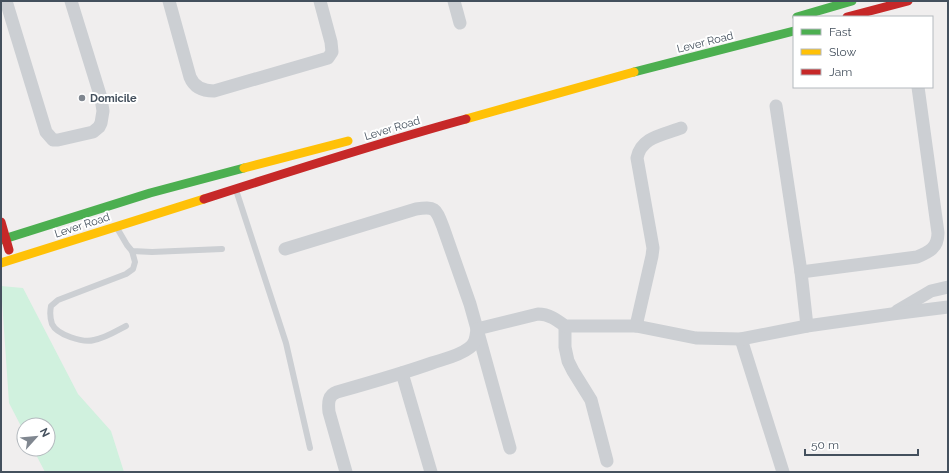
<svg xmlns="http://www.w3.org/2000/svg" width="949" height="473" font-family="Raleway,sans-serif">
<rect width="100%" height="100%" fill="#f0eeee"/>
<polygon fill="#d0f1de" points="1,286 23,288 78,394 111,431 124,472 45,472 33,449 48,449 48,425 24,425 24,432 9,403"/>
<g fill="none" stroke-linecap="round" stroke-linejoin="round">
<g stroke="#cccfd3" stroke-width="6">
<polyline points="236,190 286,343 310,448"/>
<polyline points="117,228 127,245 132,251 152,252 222,249"/>
<path d="M126,326C116,331 106,338 94,340C83,343 57,335 52,324C50,318 50,311 51,306L58,300L126,274L133,269L135,262L132,251"/>
</g>
<g stroke="#cccfd3" stroke-width="13">
<polyline points="6,1 46,132 53,140 58,140 93,132 99,127 101,123 103,111 101,98 71,1"/>
<path d="M169,1L190,77C194,87 203,91 214,91L328,58L332,52L331,42L320,1"/>
<polyline points="454,1 460,23"/>
<polyline points="776,106 801,272 807,326"/>
<path d="M285,249L416,209C436,206 436,209 443,227L470,304L477,329L510,448"/>
<path d="M801,272L917,257C929,252 938,248 938,233L918,87"/>
<polyline points="897,311 931,291 948,287"/>
<polyline points="565,326 565,347 568,361 573,371 591,400 607,461"/>
<path d="M636,326L652,256L653,248L637,158C641,137 663,135 681,128"/>
<polyline points="741,339 783,472"/>
<polyline points="402,373 431,472"/>
<path d="M346,472L329,412C328,403 328,395 337,392C369,383 401,374 432,363C444,359 459,356 469,348C476,343 476,336 477,329L538,314C549,314 557,320 565,326H636L696,338L741,339L807,326L892,314L948,307"/>
</g>
<g stroke="#4caf50" stroke-width="9">
<polyline points="797,17 852,1"/>
<polyline points="634,72 794,31"/>
<polyline points="1,240 150,193 244,168"/>
</g>
<g stroke="#ffc107" stroke-width="9">
<polyline points="466,119 634,72"/>
<polyline points="244,168 348,141"/>
<polyline points="1,263 204,199"/>
</g>
<g stroke="#c62828" stroke-width="9">
<polyline points="847,17 908,1"/>
<path d="M204,199C291,171 378,143 466,119"/>
<polyline points="1,222 9,250"/>
</g>
</g>
<circle fill="#808790" stroke="#fff" stroke-width="1.5" cx="82" cy="98" r="4"/>
<g text-anchor="middle" stroke-width="4" stroke-linejoin="round" paint-order="stroke">
<g font-size="11" fill="#44505d" stroke="#fff">
<text transform="translate(705 42) rotate(-14)" y="4">Lever Road</text>
<text transform="translate(392 128) rotate(-17)" y="4">Lever Road</text>
<text transform="translate(82 225) rotate(-18)" y="4">Lever Road</text>
</g>
<g font-size="11" font-weight="bold" fill="#44505d" stroke="#fff" text-anchor="start">
<text x="90" y="102">Domicile</text>
</g>
</g>
<rect width="949" height="473" fill="none" stroke="#44505d" stroke-width="4"/>
<rect x="793" y="16" width="140" height="72" fill="#ffffff" stroke="#b4b9be"/>
<rect x="801" y="29" width="20" height="6" fill="#4caf50" stroke="#b4b9be"/>
<text x="829" y="36" font-size="12" fill="#44505d">Fast</text>
<rect x="801" y="49" width="20" height="6" fill="#ffc107" stroke="#b4b9be"/>
<text x="829" y="56" font-size="12" fill="#44505d">Slow</text>
<rect x="801" y="69" width="20" height="6" fill="#c62828" stroke="#b4b9be"/>
<text x="829" y="76" font-size="12" fill="#44505d">Jam</text>
<g transform="translate(36 437) rotate(63)"><circle r="19" fill="#ffffff" stroke="#b4b9be"/>
<path d="M0-3L7 15L0 10L-7 15Z" fill="#808790"/>
<text y="-6" font-size="11" font-weight="bold" text-anchor="middle" fill="#44505d">N</text>
</g>
<path d="M805 449v6h113v-6" fill="none" stroke="#44505d" stroke-width="2"/>
<text x="811" y="449" font-size="12" fill="#44505d" stroke="#ffffff" stroke-width="3" paint-order="stroke">50 m</text>
</svg>
